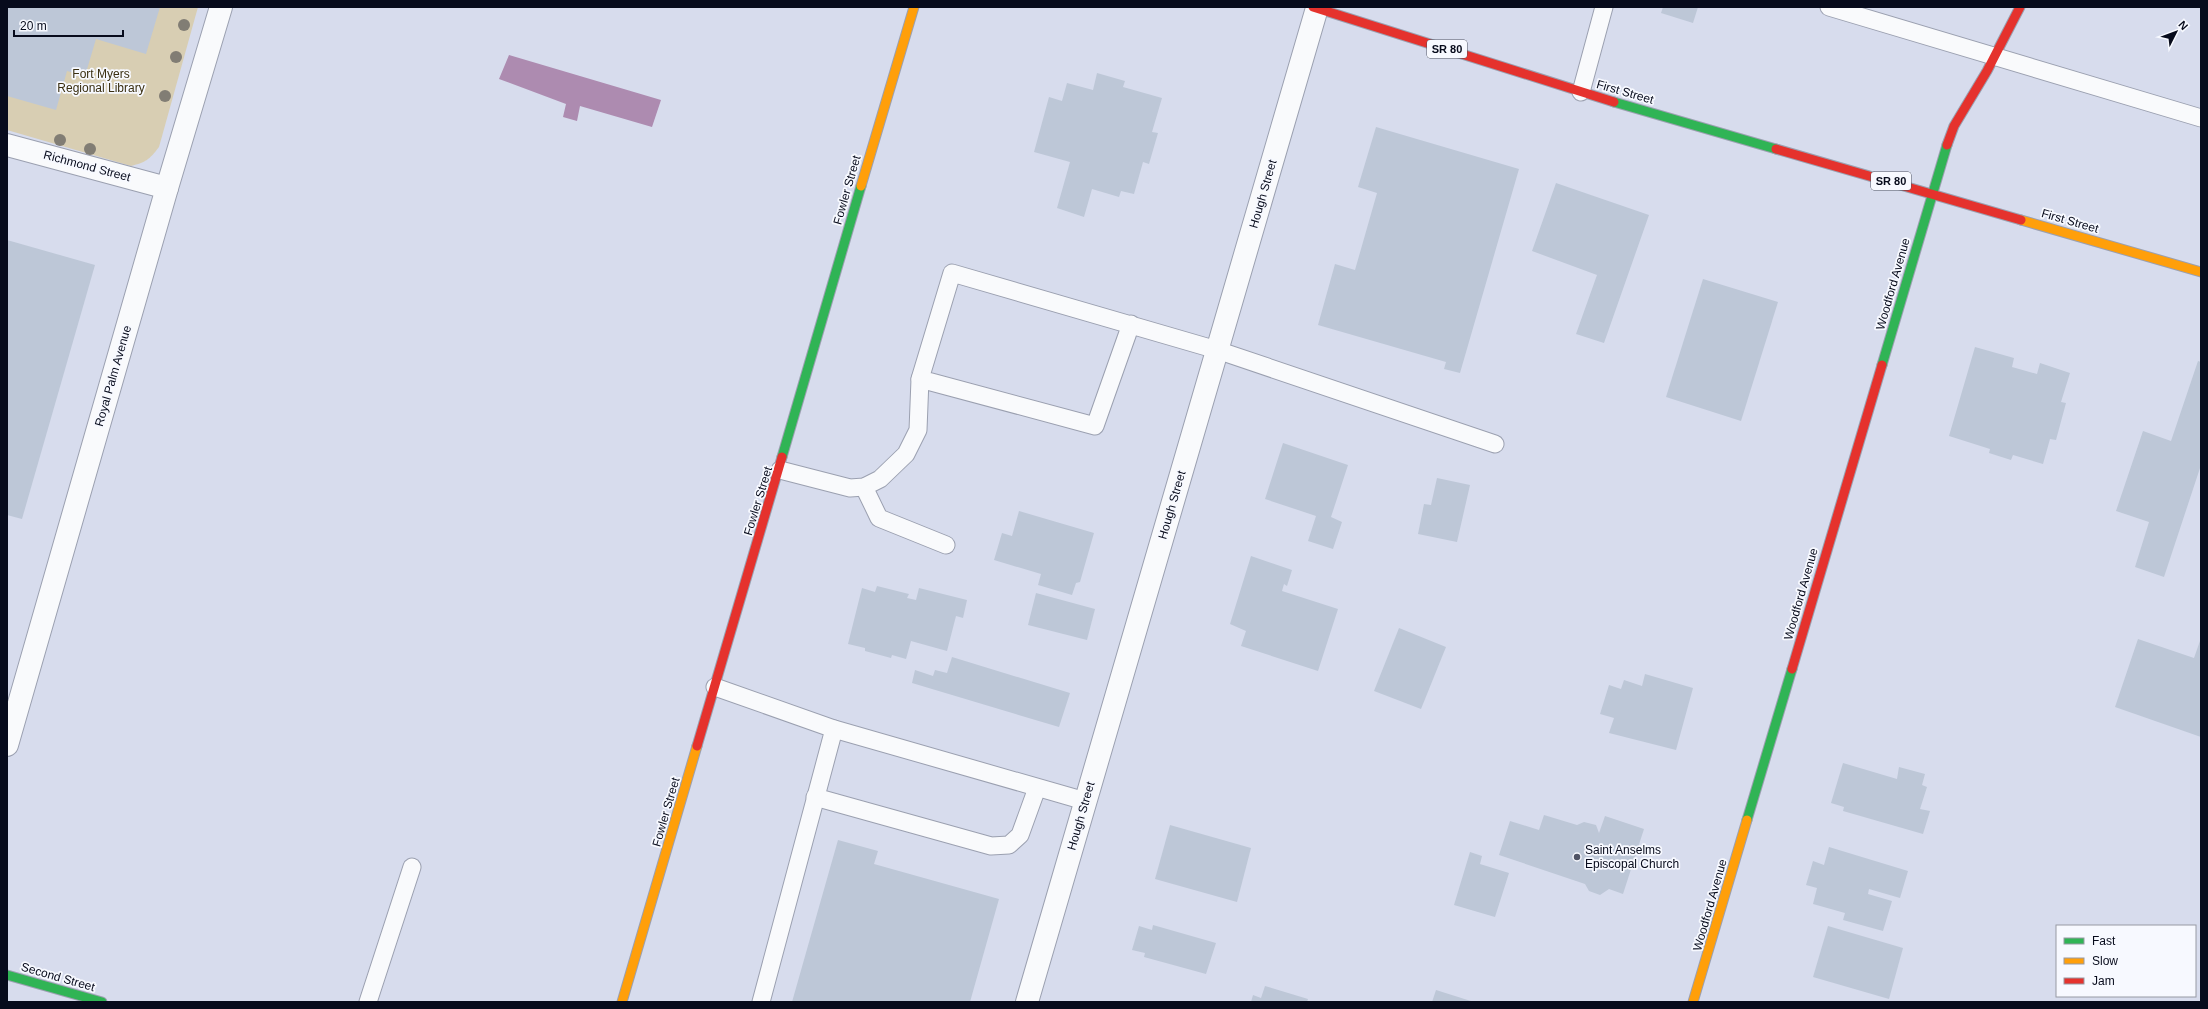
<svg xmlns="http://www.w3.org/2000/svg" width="2208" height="1009" font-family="Helvetica,sans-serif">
<rect width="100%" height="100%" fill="#d7dced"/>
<path fill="#d8ceb3" d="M7,7H198L159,147C149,160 146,162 131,166L7,130Z"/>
<polygon fill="#ad8bb0" points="509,55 661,100 652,127 580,106 577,121 563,117 566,104 499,79"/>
<g fill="#bdc7d7">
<polygon points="7,7 160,7 146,54 96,39 85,76 67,71 56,110 7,96"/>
<polygon points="1663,7 1698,7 1693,23 1661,13"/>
<polygon points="1097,73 1125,81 1123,87 1162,98 1152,132 1158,133 1149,164 1143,162 1134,194 1121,191 1119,197 1092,189 1084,217 1057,208 1070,162 1034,152 1049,97 1062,101 1067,83 1093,90"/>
<polygon points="1376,127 1519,169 1460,373 1444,369 1446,362 1318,325 1335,264 1355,270 1377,193 1358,187"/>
<polygon points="1556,183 1649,215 1604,343 1576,334 1597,275 1532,251"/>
<polygon points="7,240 95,265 22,519 7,515"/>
<polygon points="1703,279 1778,302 1741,421 1666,397"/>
<polygon points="1975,347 2014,358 2012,367 2037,374 2040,363 2070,373 2061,402 2066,403 2056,440 2050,439 2043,464 2013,455 2011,460 1989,453 1990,449 1949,436"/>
<polygon points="2198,361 2201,362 2201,465 2164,577 2135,567 2149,522 2116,511 2143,431 2171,441"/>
<polygon points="1283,443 1348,465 1331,517 1342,522 1333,549 1308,541 1316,516 1265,499"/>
<polygon points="1437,478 1470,485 1457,542 1418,534 1424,504 1431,505"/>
<polygon points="1019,511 1094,533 1080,582 1076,583 1072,595 1038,585 1041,574 994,560 1002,533 1012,536"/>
<polygon points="1251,556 1292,570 1287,586 1284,584 1282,591 1338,609 1318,671 1241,646 1246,631 1230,624"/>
<polygon points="877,586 909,594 907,598 916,600 919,588 967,600 963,618 956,616 947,651 911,641 906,659 892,655 891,658 865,651 865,648 848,644 862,588 875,592"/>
<polygon points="1036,593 1095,609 1087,640 1028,625"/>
<polygon points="1399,628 1446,647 1421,709 1374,691"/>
<polygon points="2201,638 2201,737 2115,707 2138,639 2194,658"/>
<polygon points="952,657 1070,693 1059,727 912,683 915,670 933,676 935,670 947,673"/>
<polygon points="1645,674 1693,688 1676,750 1609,733 1614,718 1600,714 1609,685 1621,689 1624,680 1642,686"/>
<polygon points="1843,763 1897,779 1899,767 1925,774 1922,785 1927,787 1920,809 1930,811 1923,834 1843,811 1844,807 1831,803"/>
<polygon points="1544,815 1577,825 1584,822 1596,825 1599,833 1605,816 1644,829 1623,894 1609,889 1600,895 1589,891 1585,884 1499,855 1510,821 1539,830"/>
<polygon points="1170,825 1251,848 1237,902 1155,879"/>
<polygon points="838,840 878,851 874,864 999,899 970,1002 792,1002"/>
<polygon points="1829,847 1908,871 1900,898 1869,889 1868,894 1892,901 1883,931 1843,920 1845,913 1813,904 1817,888 1806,885 1813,861 1824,865"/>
<polygon points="1470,852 1482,856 1480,864 1509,873 1495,917 1454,905"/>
<polygon points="1153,925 1216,943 1206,974 1144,957 1145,953 1132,950 1139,926 1152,930"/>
<polygon points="1828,926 1903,948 1889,999 1813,977"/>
<polygon points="1265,986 1308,999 1307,1002 1251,1002 1253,995 1261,998"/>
<polygon points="1436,990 1474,1002 1432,1002"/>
</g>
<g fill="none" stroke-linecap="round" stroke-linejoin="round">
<g stroke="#9ba0b0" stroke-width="19">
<g id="lane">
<polyline points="1829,7 2201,118"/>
<polyline points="1581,92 1604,7"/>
<polyline points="1131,324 1095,426 920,379 952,273 1217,350 1495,444"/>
<polyline points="780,470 850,488 864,487 880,479 906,454 918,430 920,379"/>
<polyline points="864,487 879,518 946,545"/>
<polyline points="715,687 834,729 761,1002"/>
<polyline points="834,729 1085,801"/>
<polyline points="815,797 991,846 1009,845 1020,835 1037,788"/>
<polyline points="368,1002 412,867"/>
</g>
</g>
<g stroke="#9ba0b0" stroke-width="24">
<g id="street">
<polyline points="7,145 167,188"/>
<polyline points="7,745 167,188 221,7"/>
<polyline points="1027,1002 1317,8"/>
</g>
</g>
<g stroke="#9ba0b0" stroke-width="11">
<g id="fast">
<polyline points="1614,102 1776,149"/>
<polyline points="1882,365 1947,145"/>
<polyline points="782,457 861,186"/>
<polyline points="1747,820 1792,669"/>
<polyline points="7,975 102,1002"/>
</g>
</g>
<g stroke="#9ba0b0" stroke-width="11">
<g id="slow">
<polyline points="861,186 914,7"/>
<polyline points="2021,220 2201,272"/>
<polyline points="622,1002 697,746"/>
<polyline points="1693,1002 1747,820"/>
</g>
</g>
<g stroke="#9ba0b0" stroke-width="11">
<g id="jam">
<polyline points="1313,7 1614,102"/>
<polyline points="1947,145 1954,126 1987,71 2020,7"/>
<polyline points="1776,149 2021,220"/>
<polyline points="1792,669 1882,365"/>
<polyline points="697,746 782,457"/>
</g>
</g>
<use href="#lane" stroke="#f9fafc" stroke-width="17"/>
<use href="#street" stroke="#f9fafc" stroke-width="22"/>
<use href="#fast" stroke="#30b455" stroke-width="9"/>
<use href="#slow" stroke="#ff9f0a" stroke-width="9"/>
<use href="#jam" stroke="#e5322d" stroke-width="9"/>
</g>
<g fill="#817d74">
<circle cx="184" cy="25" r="6"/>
<circle cx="176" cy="57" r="6"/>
<circle cx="165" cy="96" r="6"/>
<circle cx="60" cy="140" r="6"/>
<circle cx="90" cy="149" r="6"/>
</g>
<circle fill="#505465" stroke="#f7f9ff" stroke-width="1.5" cx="1577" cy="857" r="4"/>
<g text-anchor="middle" stroke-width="3.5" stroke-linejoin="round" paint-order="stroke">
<g fill="#f7f9ff" stroke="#4f5260" stroke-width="1">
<rect x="1427" y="40" width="40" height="18" rx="3"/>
<rect x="1871" y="172" width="40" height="18" rx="3"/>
</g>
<g font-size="11" font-weight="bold" fill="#070b1c">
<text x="1447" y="53">SR 80</text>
<text x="1891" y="185">SR 80</text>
</g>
<g font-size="12" fill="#3a2f11" stroke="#f7f9ff">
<text x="101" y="78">Fort Myers<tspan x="101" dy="14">Regional Library</tspan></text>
</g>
<g font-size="12" fill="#070b1c" stroke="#f7f9ff">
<text transform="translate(1625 92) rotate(16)" y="4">First Street</text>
<text transform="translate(87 166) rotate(15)" y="4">Richmond Street</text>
<text transform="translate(847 190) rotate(-74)" y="4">Fowler Street</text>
<text transform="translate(1263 194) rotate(-74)" y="4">Hough Street</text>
<text transform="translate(2070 221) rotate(16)" y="4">First Street</text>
<text transform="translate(1893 284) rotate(-74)" y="4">Woodford Avenue</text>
<text transform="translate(113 376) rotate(-74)" y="4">Royal Palm Avenue</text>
<text transform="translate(758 501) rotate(-73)" y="4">Fowler Street</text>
<text transform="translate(1172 505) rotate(-74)" y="4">Hough Street</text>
<text transform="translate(1801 594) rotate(-74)" y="4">Woodford Avenue</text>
<text transform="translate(666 812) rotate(-74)" y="4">Fowler Street</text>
<text transform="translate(1081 816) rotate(-74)" y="4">Hough Street</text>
<text transform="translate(1710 905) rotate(-74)" y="4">Woodford Avenue</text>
<text transform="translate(58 977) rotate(16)" y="4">Second Street</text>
</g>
<g font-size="12" fill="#070b1c" stroke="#f7f9ff" text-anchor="start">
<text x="1585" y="854">Saint Anselms<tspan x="1585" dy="14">Episcopal Church</tspan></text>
</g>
</g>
<rect width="2208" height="1009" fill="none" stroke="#070b1c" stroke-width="16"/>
<rect x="2056" y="925" width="140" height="72" fill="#f7f9ff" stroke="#979aa4"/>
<rect x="2064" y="938" width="20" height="6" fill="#30b455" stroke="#979aa4"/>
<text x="2092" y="945" font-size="12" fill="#070b1c">Fast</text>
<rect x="2064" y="958" width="20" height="6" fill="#ff9f0a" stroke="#979aa4"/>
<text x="2092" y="965" font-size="12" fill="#070b1c">Slow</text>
<rect x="2064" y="978" width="20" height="6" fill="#e5322d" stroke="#979aa4"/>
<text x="2092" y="985" font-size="12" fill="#070b1c">Jam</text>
<g transform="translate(2176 32) rotate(48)" stroke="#f7f9ff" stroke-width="3" paint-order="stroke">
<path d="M0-3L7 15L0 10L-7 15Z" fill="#070b1c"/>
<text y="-6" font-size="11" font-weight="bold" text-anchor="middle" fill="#070b1c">N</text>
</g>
<path d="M14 30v6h109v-6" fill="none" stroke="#070b1c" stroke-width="2"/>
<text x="20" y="30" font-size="12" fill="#070b1c" stroke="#f7f9ff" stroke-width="3" paint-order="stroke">20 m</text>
</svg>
